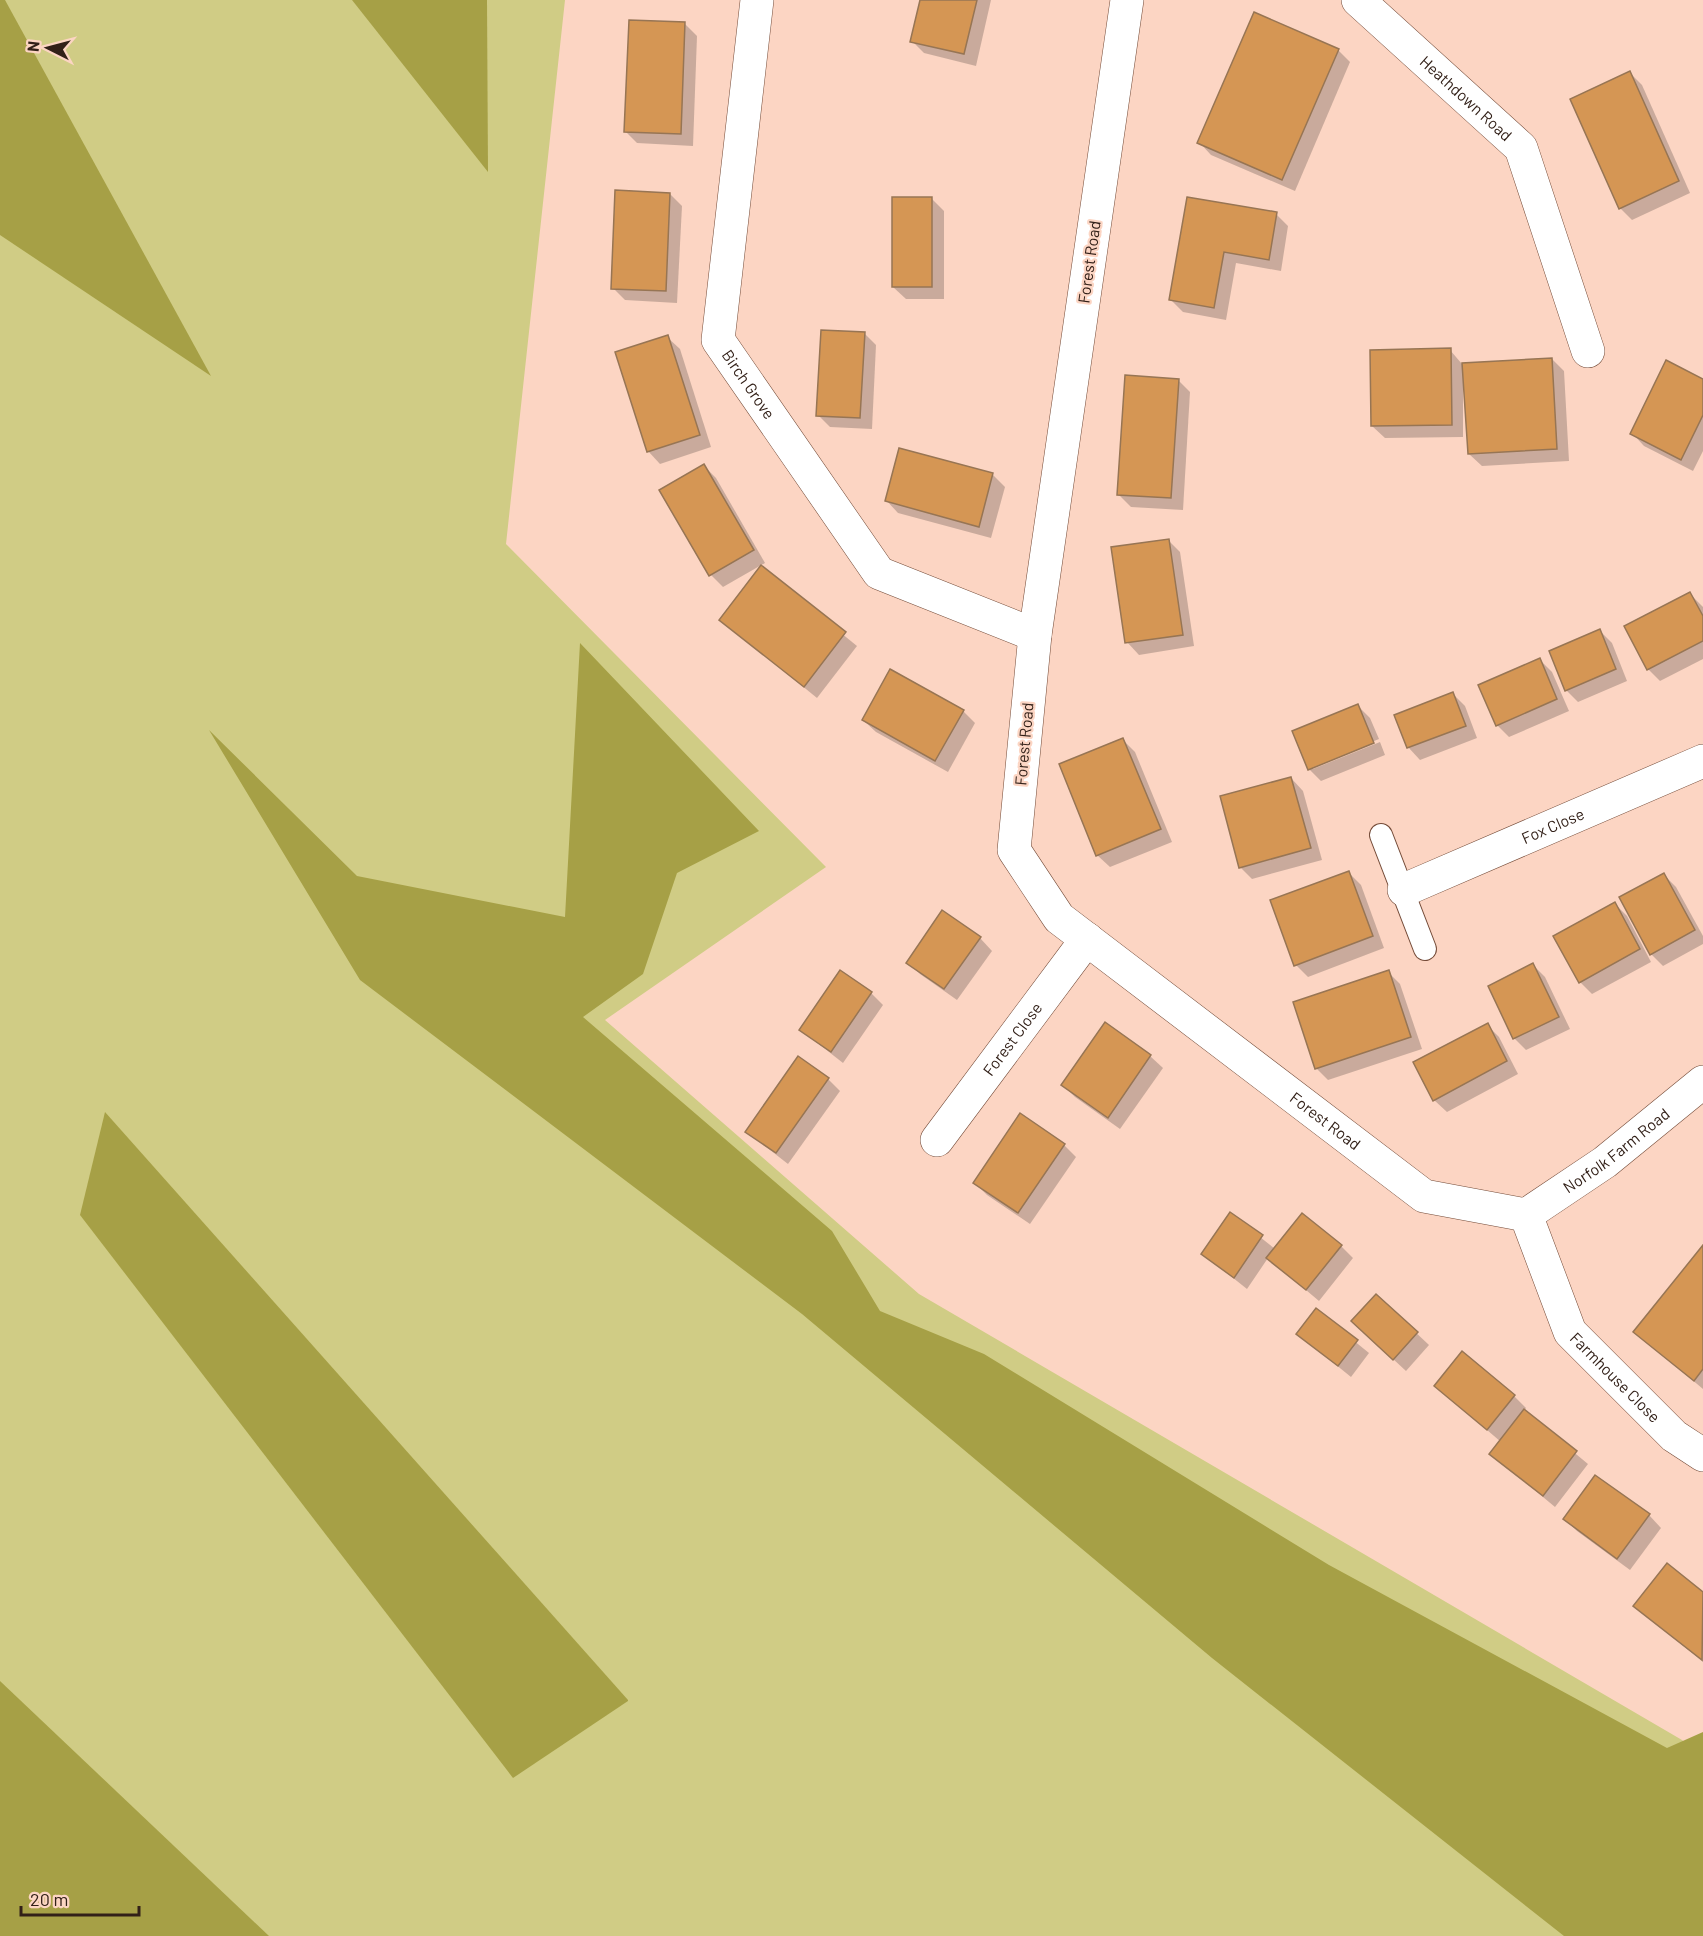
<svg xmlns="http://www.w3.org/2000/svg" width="1703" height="1936" font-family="Barlow,sans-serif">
<rect width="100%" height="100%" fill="#fcd5c3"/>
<polygon fill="#d0cc85" points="0,0 565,0 506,544 826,867 605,1020 919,1294 1682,1740 1703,1757 1703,1936 0,1936"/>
<g fill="#a6a046">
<polygon points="0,0 5,0 211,376 0,235"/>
<polygon points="352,0 487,0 488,172"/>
<polygon points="580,643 759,831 677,873 643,974 583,1017 832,1231 880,1311 984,1354 1329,1565 1667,1748 1703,1732 1703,1936 1564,1936 1212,1658 802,1314 360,980 209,730 357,876 565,917"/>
<polygon points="105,1112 628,1700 628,1701 513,1778 80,1215"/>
<polygon points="0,1681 269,1936 0,1936"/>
</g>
<g fill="#0003">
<polygon points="922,0 991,0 976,66 924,53 912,41"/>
<polygon points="685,24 697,36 693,146 637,143 625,131"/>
<polygon points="1338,50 1350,62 1295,191 1211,155 1199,142"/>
<polygon points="1630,73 1642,85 1690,193 1632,220 1620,208"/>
<polygon points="670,194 682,206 677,303 625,300 613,288"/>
<polygon points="932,199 944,211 944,299 906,299 893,287"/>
<polygon points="1189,199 1276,214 1288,226 1281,271 1236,263 1226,320 1183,312 1171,300"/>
<polygon points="864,333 876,345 872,429 830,427 818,415"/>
<polygon points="667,337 680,349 711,447 660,464 648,451"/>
<polygon points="1450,350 1462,364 1552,359 1564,371 1569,461 1482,466 1469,454 1465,385 1463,385 1463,437 1385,438 1372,426"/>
<polygon points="1178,380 1190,392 1183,510 1131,507 1118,494"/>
<polygon points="1703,381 1703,451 1693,471 1644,446 1632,433"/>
<polygon points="901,450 993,475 1005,487 991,538 898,513 886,500"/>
<polygon points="704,466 716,478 765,563 723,587 711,575"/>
<polygon points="1168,540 1180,552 1194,646 1139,655 1127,642"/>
<polygon points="761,568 857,646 817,698 721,620"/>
<polygon points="1690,594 1703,607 1703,659 1660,681 1648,669"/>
<polygon points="1600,631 1612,643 1627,681 1578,702 1566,690"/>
<polygon points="1540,660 1552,672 1569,711 1509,737 1497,725"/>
<polygon points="1453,694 1465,706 1477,738 1420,760 1408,747"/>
<polygon points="1358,706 1370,718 1379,739 1313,766 1313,769 1380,742 1385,755 1321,781 1309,769"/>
<polygon points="963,711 975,723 948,772 876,732 863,720"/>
<polygon points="1123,740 1135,752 1172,842 1110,867 1097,855"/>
<polygon points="1291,778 1303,791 1322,860 1252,879 1240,867"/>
<polygon points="1348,872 1361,885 1384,948 1308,977 1296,965"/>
<polygon points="1664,875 1676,887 1703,936 1703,944 1663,966 1651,954"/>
<polygon points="1615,904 1627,916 1651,962 1592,994 1580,982"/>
<polygon points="943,912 980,938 992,951 957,1000 920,974 908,962"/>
<polygon points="1533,965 1545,977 1570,1029 1526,1050 1514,1038"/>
<polygon points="1388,972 1400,984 1422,1049 1328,1080 1316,1068"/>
<polygon points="871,993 883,1005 843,1063 801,1030"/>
<polygon points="1106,1024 1150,1056 1163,1068 1120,1129 1075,1097 1063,1085"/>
<polygon points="1487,1025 1499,1037 1518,1074 1447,1112 1434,1100"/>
<polygon points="828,1079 840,1091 788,1164 747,1132"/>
<polygon points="1064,1145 1076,1157 1030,1224 987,1195 975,1183"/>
<polygon points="1231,1214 1275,1249 1341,1246 1353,1258 1319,1301 1268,1258 1247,1289 1203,1254"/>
<polygon points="1703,1248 1703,1389 1635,1332"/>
<polygon points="1377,1296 1429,1345 1406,1371 1365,1333"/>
<polygon points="1316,1310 1369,1353 1351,1377 1298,1334"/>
<polygon points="1462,1354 1514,1396 1526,1408 1524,1411 1588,1464 1555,1507 1491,1454 1501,1442 1436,1386"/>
<polygon points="1649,1515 1661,1528 1630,1570 1577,1531 1565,1519"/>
<polygon points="1667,1565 1703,1594 1703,1662 1635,1606"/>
</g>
<g fill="#d59654" stroke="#977554" stroke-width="1.5">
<polygon points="920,0 977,0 964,54 910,42"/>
<polygon points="1254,12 1339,49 1282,180 1197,143"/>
<polygon points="629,20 685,22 681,134 624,132"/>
<polygon points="1630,71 1679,181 1619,209 1570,99"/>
<polygon points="615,190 670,193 666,291 611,289"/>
<rect x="892" y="197" width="40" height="90"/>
<polygon points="1187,197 1277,212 1269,260 1224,252 1214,308 1169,300"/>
<polygon points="821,330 865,332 860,418 816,416"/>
<polygon points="668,335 700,435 647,452 615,352"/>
<polygon points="1451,348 1452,425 1371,426 1370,350"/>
<polygon points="1552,358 1557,449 1468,454 1462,363"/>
<polygon points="1666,360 1703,379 1703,415 1681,460 1630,434"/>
<polygon points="1125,375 1179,379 1171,498 1117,495"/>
<polygon points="899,448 993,473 979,527 885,501"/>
<polygon points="704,464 754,550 709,576 659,490"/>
<polygon points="1169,539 1183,635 1125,643 1111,547"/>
<polygon points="761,565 846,632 804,687 719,620"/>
<polygon points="1690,592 1703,616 1703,641 1647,670 1624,626"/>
<polygon points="1600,629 1616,669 1565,691 1549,651"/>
<polygon points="1540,658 1557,699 1496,726 1478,685"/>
<polygon points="890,669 964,710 935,761 862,720"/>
<polygon points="1453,692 1466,726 1407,748 1394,715"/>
<polygon points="1358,704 1374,743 1308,770 1292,731"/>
<polygon points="1123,738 1161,829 1096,856 1059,764"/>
<polygon points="1291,777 1311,848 1239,868 1220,796"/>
<polygon points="1349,871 1373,936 1294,966 1270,900"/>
<polygon points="1664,873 1695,930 1650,955 1619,897"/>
<polygon points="1615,902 1640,949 1579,983 1553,936"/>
<polygon points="942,910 981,937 944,989 906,963"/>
<polygon points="1533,963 1559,1017 1513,1039 1488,986"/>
<polygon points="840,970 872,992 831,1052 799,1030"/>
<polygon points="1389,970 1411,1037 1315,1069 1293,1002"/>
<polygon points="1105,1022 1151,1055 1108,1118 1061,1085"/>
<polygon points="1488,1023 1507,1061 1433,1101 1413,1062"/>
<polygon points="798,1056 829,1078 776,1153 745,1132"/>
<polygon points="1020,1113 1065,1144 1018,1213 973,1183"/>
<polygon points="1230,1212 1263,1235 1234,1278 1201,1254"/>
<polygon points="1302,1213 1342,1245 1306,1290 1266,1258"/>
<polygon points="1703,1245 1703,1369 1694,1381 1633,1332"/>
<polygon points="1376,1294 1418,1332 1393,1360 1351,1321"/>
<polygon points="1316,1308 1358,1340 1338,1366 1296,1334"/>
<polygon points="1462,1351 1515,1395 1487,1430 1434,1386"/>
<polygon points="1524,1409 1577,1451 1543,1496 1489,1454"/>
<polygon points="1595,1475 1650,1514 1617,1559 1563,1519"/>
<polygon points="1667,1563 1703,1592 1702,1660 1633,1606"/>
</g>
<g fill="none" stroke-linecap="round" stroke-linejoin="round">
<g stroke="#744b38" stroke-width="24">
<polyline id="service" points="1381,835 1425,949"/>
</g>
<g stroke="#744b38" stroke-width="34">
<g id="minor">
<path id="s1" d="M757,0L718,340L879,573L1035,635"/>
<path id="s2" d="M1127,0L1035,635L1014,850L1059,918L1424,1196L1526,1215"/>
<path id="s3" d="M1358,0L1521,148L1588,351"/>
<path id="s4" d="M1404,890L1703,761"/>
<path id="s5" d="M937,1140L1087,939"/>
<path id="s6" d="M1526,1215L1570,1332L1674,1436L1703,1455"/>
<path id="s7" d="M1526,1215L1605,1162L1703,1082"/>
</g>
</g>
<use href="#service" stroke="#fff" stroke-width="22"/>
<use href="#minor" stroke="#fff" stroke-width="33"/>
</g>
<g text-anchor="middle" stroke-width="4.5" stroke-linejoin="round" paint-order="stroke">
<g font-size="16" fill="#322018" stroke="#fcd5c3">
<text dy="6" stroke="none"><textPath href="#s3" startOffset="146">Heathdown Road</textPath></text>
<text transform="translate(1089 262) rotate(-82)" y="6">Forest Road</text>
<text dy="6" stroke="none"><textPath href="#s1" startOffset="396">Birch Grove</textPath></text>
<text transform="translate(1024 744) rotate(-85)" y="6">Forest Road</text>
<text dy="6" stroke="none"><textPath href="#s4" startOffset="162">Fox Close</textPath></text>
<text dy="6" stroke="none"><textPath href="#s5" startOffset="126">Forest Close</textPath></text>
<text dy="6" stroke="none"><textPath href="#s2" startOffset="1274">Forest Road</textPath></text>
<text dy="6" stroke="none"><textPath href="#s7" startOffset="111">Norfolk Farm Road</textPath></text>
<text dy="6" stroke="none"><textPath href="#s6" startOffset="189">Farmhouse Close</textPath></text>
</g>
</g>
<g transform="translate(48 48) rotate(276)" stroke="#fcd5c3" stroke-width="4.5" paint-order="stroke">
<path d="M0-4.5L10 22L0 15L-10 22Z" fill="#322018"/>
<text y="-9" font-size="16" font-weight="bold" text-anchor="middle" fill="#322018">N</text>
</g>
<path d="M21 1906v9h118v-9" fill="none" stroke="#322018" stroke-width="3"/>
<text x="30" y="1906" font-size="18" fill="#322018" stroke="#fcd5c3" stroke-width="4.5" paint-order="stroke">20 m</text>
</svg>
